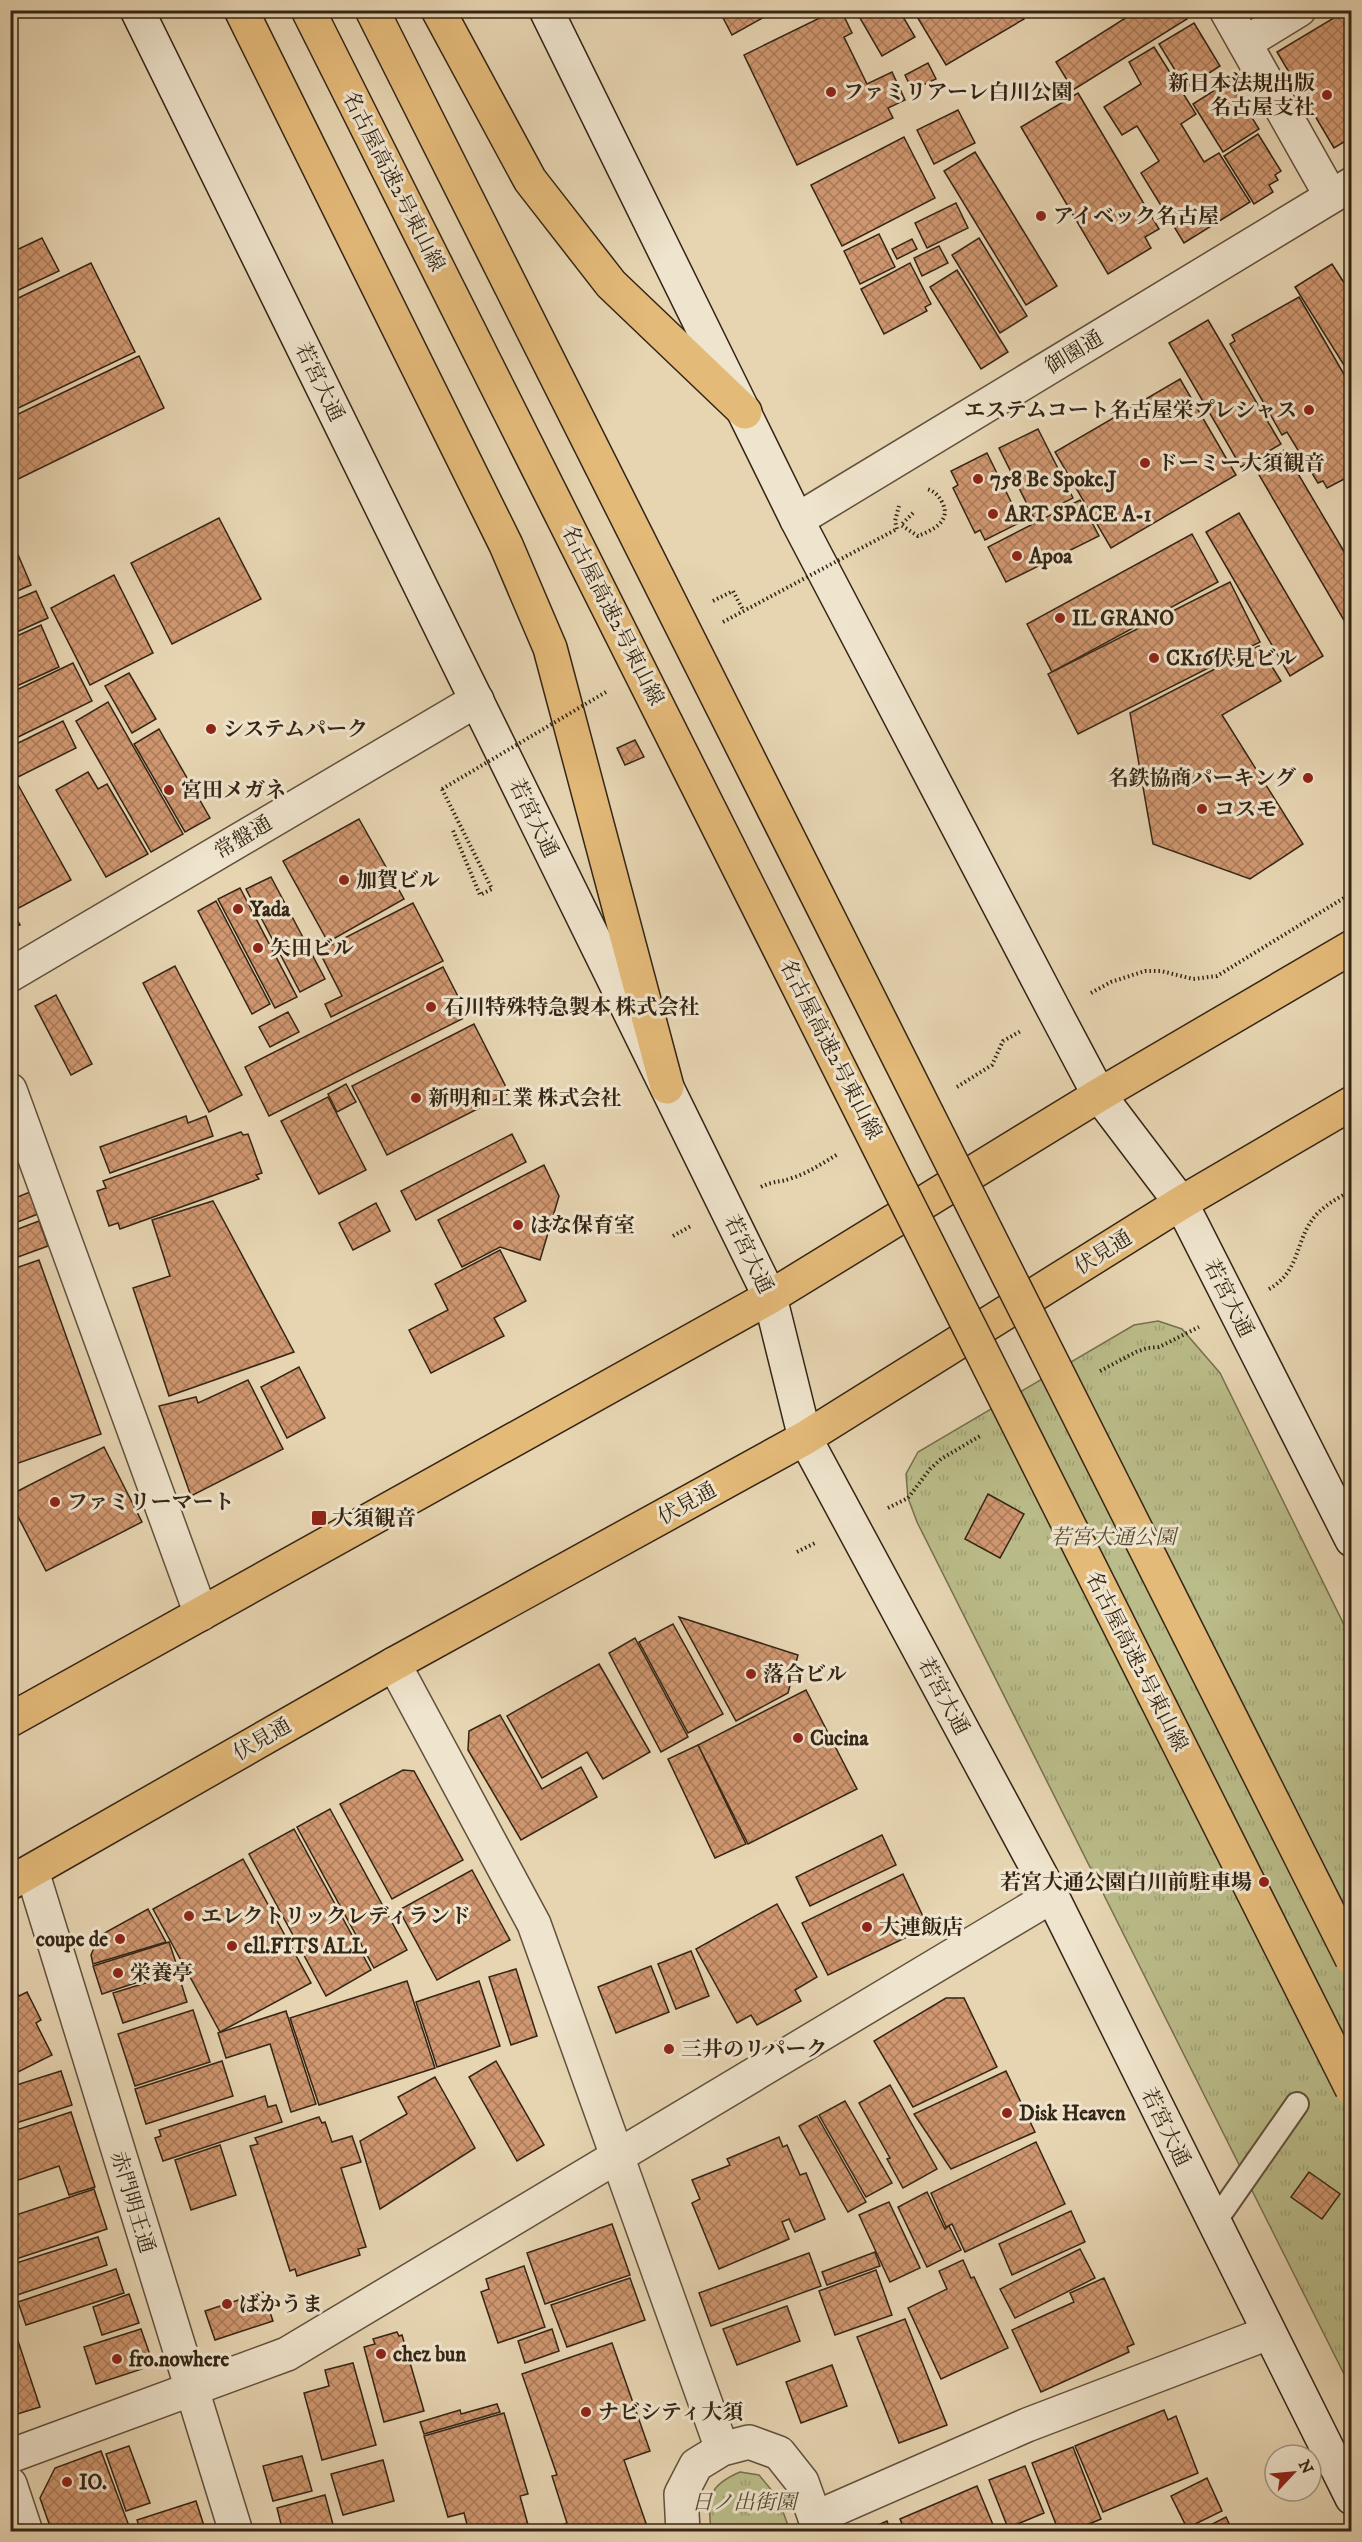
<svg xmlns="http://www.w3.org/2000/svg" width="1362" height="2542" font-family="'IM FELL DW Pica','Noto Serif JP',serif">
<defs>
<pattern id="park-tufts" width="24" height="20" patternUnits="userSpaceOnUse" patternTransform="scale(1.5)"><rect width="24" height="20" fill="#babc89"/><path d="M3 7l-1-3M5 7V3M7 7l1-3M15 17l-1-3M17 17v-4M19 17l1-3" fill="none" stroke="#a0a175"/></pattern>
<pattern id="building-cross-hatch" width="8" height="8" patternUnits="userSpaceOnUse" patternTransform="scale(1.5)"><rect width="8" height="8" fill="#d09770"/><path d="M0 0l8 8M0 8l8-8" fill="none" stroke="#aa7b5b"/></pattern>
</defs>
<rect width="100%" height="100%" fill="#e7d5b2"/>
<filter id="stains"><feTurbulence type="fractalNoise" baseFrequency=".00333" numOctaves="4"/><feColorMatrix values="0 0 0 0 .2 0 0 0 0 .09 0 0 0 0 .02 0 0 0 .5 -.17"/></filter>
<radialGradient id="worn" r=".72"><stop offset=".6" stop-color="#630" stop-opacity="0"/><stop offset="1" stop-color="#630" stop-opacity=".3"/></radialGradient>
<g fill="url(#park-tufts)" stroke="#77704f" stroke-width="1.5">
<polygon points="1158,1321 1182,1329 1220,1373 1351,1639 1351,2388 917,1522 908,1498 906,1474 918,1452 1134,1325"/>
<path d="M740,2472L759,2475L778,2498L790,2531H711C708,2498 707,2486 740,2472Z"/>
</g>
<g fill="url(#building-cross-hatch)" stroke="#342515" stroke-width="1.5">
<polygon points="719,10 777,10 732,35"/>
<polygon points="836,10 841,10 852,33 844,37 867,84 892,72 905,100 888,108 893,118 797,165 744,55"/>
<polygon points="861,10 899,10 915,37 882,56 857,13"/>
<polygon points="913,10 1018,10 1024,19 946,65"/>
<polygon points="1138,10 1182,10 1187,19 1073,90 1056,62"/>
<polygon points="1347,10 1352,10 1352,137 1334,148 1277,52"/>
<polygon points="1194,23 1220,66 1186,88 1159,44"/>
<polygon points="1154,47 1196,114 1181,124 1204,162 1219,153 1250,202 1184,243 1141,173 1159,161 1137,126 1122,135 1104,107 1141,84 1129,62"/>
<polygon points="928,63 936,79 912,90 905,75"/>
<polygon points="1229,81 1259,129 1223,152 1193,104"/>
<polygon points="1078,93 1159,229 1145,237 1151,248 1108,274 1021,127"/>
<polygon points="958,110 975,143 934,164 917,130"/>
<polygon points="1258,134 1281,171 1275,175 1278,180 1269,185 1273,192 1254,204 1224,156"/>
<polygon points="904,137 935,198 842,246 811,185"/>
<polygon points="975,152 1057,286 1026,305 944,171"/>
<polygon points="956,203 968,228 927,248 915,223"/>
<polygon points="10,229 18,246 10,250"/>
<polygon points="879,234 895,267 860,284 844,251"/>
<polygon points="42,238 59,271 10,294 10,253"/>
<polygon points="979,238 1027,316 1000,333 952,255"/>
<polygon points="912,239 917,249 897,259 892,249"/>
<polygon points="939,246 948,263 922,276 914,258"/>
<polygon points="91,263 135,352 10,412 10,302"/>
<polygon points="910,263 931,304 925,307 927,311 884,334 861,289"/>
<polygon points="1332,264 1352,295 1352,378 1295,287"/>
<polygon points="957,270 1008,352 981,369 930,287"/>
<polygon points="1299,297 1352,388 1352,475 1327,488 1323,481 1318,483 1287,432 1282,435 1230,344 1235,341 1232,335"/>
<polygon points="1208,320 1281,444 1241,467 1169,343"/>
<polygon points="139,356 164,408 10,483 10,418"/>
<polygon points="1180,379 1236,475 1111,548 1055,452"/>
<polygon points="1038,429 1073,498 1034,518 999,448"/>
<polygon points="1284,450 1352,565 1352,634 1255,468"/>
<polygon points="987,453 1021,522 985,540 980,530 975,533 953,488 958,485 951,471"/>
<polygon points="1080,500 1099,536 1006,582 988,547"/>
<polygon points="1239,513 1323,656 1290,676 1206,532"/>
<polygon points="219,518 261,599 172,644 131,563"/>
<polygon points="1352,526 1352,540 1345,529"/>
<polygon points="1192,534 1218,582 1052,672 1027,624"/>
<polygon points="10,536 31,585 10,594"/>
<polygon points="114,575 153,653 90,685 51,608"/>
<polygon points="1230,582 1260,642 1078,734 1048,674"/>
<polygon points="36,591 48,618 10,635 10,602"/>
<polygon points="41,625 59,667 10,689 10,639"/>
<polygon points="1259,646 1281,681 1222,715 1303,844 1250,879 1153,844 1130,713"/>
<polygon points="73,663 92,701 10,741 10,693"/>
<polygon points="129,673 156,719 132,733 105,686"/>
<polygon points="108,702 183,834 151,852 76,721"/>
<polygon points="63,721 76,748 10,781 10,747"/>
<polygon points="159,729 210,818 185,832 134,744"/>
<polygon points="635,740 644,757 625,765 617,748"/>
<polygon points="88,772 98,789 107,784 148,854 106,877 56,790"/>
<polygon points="17,783 71,880 15,910 10,902 10,786"/>
<polygon points="359,819 404,899 328,942 283,861"/>
<polygon points="271,877 325,979 300,992 246,889"/>
<polygon points="240,888 297,997 275,1008 218,899"/>
<polygon points="216,901 270,1004 252,1014 198,911"/>
<polygon points="413,903 443,961 331,1017 325,1004 342,996 319,951"/>
<polygon points="10,908 20,925 10,929"/>
<polygon points="175,966 242,1095 209,1112 143,983"/>
<polygon points="443,967 468,1016 269,1116 245,1067"/>
<polygon points="56,995 92,1064 71,1075 35,1006"/>
<polygon points="288,1012 299,1032 270,1047 259,1027"/>
<polygon points="474,1024 509,1093 387,1155 352,1086"/>
<polygon points="346,1084 356,1102 337,1112 328,1094"/>
<polygon points="328,1097 366,1170 319,1194 281,1121"/>
<polygon points="186,1116 188,1123 206,1116 213,1136 110,1173 100,1147"/>
<polygon points="241,1132 243,1135 248,1134 262,1173 256,1175 259,1179 120,1229 118,1223 109,1226 97,1191 106,1188 103,1181"/>
<polygon points="512,1134 526,1162 416,1220 401,1191"/>
<polygon points="544,1165 559,1196 540,1260 500,1247 462,1267 438,1220"/>
<polygon points="30,1192 38,1214 10,1225 10,1200"/>
<polygon points="213,1201 294,1352 169,1396 133,1288 170,1276 152,1220"/>
<polygon points="376,1203 390,1231 353,1250 339,1223"/>
<polygon points="39,1221 48,1246 10,1260 10,1232"/>
<polygon points="500,1250 526,1301 494,1318 504,1336 431,1373 409,1330 448,1310 435,1284"/>
<polygon points="39,1260 101,1434 10,1466 10,1270"/>
<polygon points="299,1367 325,1418 287,1438 261,1387"/>
<polygon points="248,1380 283,1449 191,1496 159,1406 196,1397 198,1403"/>
<polygon points="104,1447 142,1522 46,1571 10,1501 10,1495"/>
<polygon points="988,1494 1024,1514 1000,1558 965,1539"/>
<polygon points="679,1617 798,1655 788,1693 736,1721"/>
<polygon points="673,1624 723,1714 688,1733 639,1642"/>
<polygon points="635,1638 688,1737 661,1752 609,1653"/>
<polygon points="599,1664 650,1752 603,1779 587,1752 542,1778 507,1716"/>
<polygon points="806,1690 857,1789 748,1844 698,1745"/>
<polygon points="500,1715 542,1789 581,1767 597,1797 521,1840 468,1750 469,1731"/>
<polygon points="698,1745 746,1844 715,1858 668,1759"/>
<polygon points="403,1770 414,1771 463,1860 392,1899 340,1804"/>
<polygon points="330,1809 407,1950 374,1968 297,1827"/>
<polygon points="294,1829 371,1970 326,1996 249,1854"/>
<polygon points="882,1835 896,1865 810,1906 796,1877"/>
<polygon points="243,1859 311,1983 220,2032 153,1909"/>
<polygon points="472,1870 510,1940 437,1980 399,1910"/>
<polygon points="903,1874 928,1927 828,1975 802,1923"/>
<polygon points="777,1904 817,1977 795,1990 801,2001 757,2025 751,2015 737,2023 696,1949"/>
<polygon points="148,1909 166,1942 93,1964 91,1955 99,1936"/>
<polygon points="169,1942 178,1969 102,1994 93,1966"/>
<polygon points="691,1951 709,1996 676,2009 658,1964"/>
<polygon points="651,1966 669,2012 616,2033 598,1987"/>
<polygon points="516,1969 537,2036 511,2045 489,1977"/>
<polygon points="178,1973 187,2002 123,2023 113,1993"/>
<polygon points="407,1981 435,2068 319,2105 290,2018"/>
<polygon points="479,1981 500,2046 437,2067 416,2002"/>
<polygon points="14,1987 19,1996 27,1992 41,2020 36,2023 52,2055 10,2076 10,1989"/>
<polygon points="946,1998 964,1998 997,2067 913,2107 874,2041"/>
<polygon points="193,2010 210,2062 135,2086 118,2034"/>
<polygon points="286,2011 316,2104 291,2112 270,2044 226,2058 218,2033"/>
<polygon points="222,2061 233,2096 146,2124 135,2089"/>
<polygon points="496,2061 544,2145 517,2161 469,2077"/>
<polygon points="61,2071 72,2105 10,2125 10,2087"/>
<polygon points="1006,2071 1035,2132 951,2169 914,2114"/>
<polygon points="435,2077 475,2148 380,2209 360,2141 407,2114 398,2097"/>
<polygon points="890,2085 937,2169 903,2188 887,2159 890,2158 859,2103"/>
<polygon points="265,2096 268,2107 276,2105 282,2122 163,2161 155,2138 161,2136 159,2130"/>
<polygon points="845,2101 892,2183 866,2197 819,2115"/>
<polygon points="71,2112 95,2187 69,2195 59,2166 10,2183 10,2132"/>
<polygon points="817,2116 866,2202 848,2212 799,2126"/>
<polygon points="319,2117 322,2123 325,2122 332,2142 352,2136 361,2162 341,2168 366,2247 358,2249 360,2255 297,2276 295,2269 290,2271 250,2146 258,2144 255,2138"/>
<polygon points="779,2137 783,2147 787,2145 800,2175 806,2173 825,2219 795,2232 789,2219 782,2222 789,2239 719,2269 692,2203 700,2199 692,2180 730,2165 727,2159"/>
<polygon points="1036,2142 1065,2204 965,2252 952,2224 946,2227 931,2193"/>
<polygon points="220,2145 236,2195 191,2210 175,2160"/>
<polygon points="1309,2172 1340,2194 1322,2219 1291,2197"/>
<polygon points="94,2189 107,2229 10,2261 10,2217"/>
<polygon points="927,2192 945,2229 949,2226 961,2250 927,2267 898,2207"/>
<polygon points="889,2202 920,2268 890,2282 859,2215"/>
<polygon points="1071,2211 1085,2242 1012,2275 999,2244"/>
<polygon points="612,2224 630,2275 545,2304 527,2253"/>
<polygon points="98,2237 107,2265 14,2296 10,2286 10,2265"/>
<polygon points="1080,2249 1095,2278 1015,2318 1000,2289"/>
<polygon points="875,2252 880,2266 827,2285 822,2272"/>
<polygon points="809,2253 821,2286 711,2326 699,2293"/>
<polygon points="963,2260 971,2278 974,2277 1008,2348 941,2379 908,2308 947,2289 939,2271"/>
<polygon points="524,2266 545,2327 498,2343 481,2292 489,2289 486,2279"/>
<polygon points="116,2269 124,2293 26,2325 18,2302"/>
<polygon points="876,2270 892,2315 835,2335 819,2291"/>
<polygon points="630,2278 645,2320 567,2347 551,2305"/>
<polygon points="1104,2278 1134,2344 1127,2347 1129,2352 1041,2392 1012,2330 1074,2302 1070,2293"/>
<polygon points="263,2292 273,2321 215,2340 205,2311"/>
<polygon points="129,2294 139,2323 102,2335 93,2307"/>
<polygon points="787,2306 800,2341 737,2365 723,2329"/>
<polygon points="905,2319 947,2425 899,2443 857,2337"/>
<polygon points="141,2329 150,2355 142,2369 96,2384 84,2347"/>
<polygon points="552,2329 559,2351 525,2363 518,2341"/>
<polygon points="397,2332 399,2336 402,2335 424,2411 384,2422 364,2347 375,2344 373,2339"/>
<polygon points="17,2338 40,2407 11,2416 10,2340"/>
<polygon points="612,2343 650,2451 624,2460 649,2532 564,2532 562,2525 567,2523 552,2476 557,2475 522,2374"/>
<polygon points="353,2363 376,2445 322,2460 304,2393 329,2386 325,2370"/>
<polygon points="832,2365 847,2406 801,2423 786,2382"/>
<polygon points="497,2404 500,2412 424,2434 420,2422 460,2410 461,2414"/>
<polygon points="1164,2410 1168,2420 1176,2416 1198,2473 1103,2512 1075,2446"/>
<polygon points="504,2413 528,2494 520,2496 530,2532 469,2532 464,2513 448,2517 424,2436"/>
<polygon points="129,2446 150,2503 126,2511 106,2454"/>
<polygon points="1073,2447 1101,2519 1070,2532 1059,2532 1032,2463"/>
<polygon points="101,2451 129,2526 115,2532 52,2532 40,2498 55,2468"/>
<polygon points="302,2456 312,2491 273,2501 263,2466"/>
<polygon points="383,2460 394,2501 343,2515 331,2474"/>
<polygon points="1025,2466 1044,2513 1008,2528 989,2480"/>
<polygon points="1207,2478 1222,2511 1187,2528 1171,2496"/>
<polygon points="977,2486 996,2532 905,2532 900,2519"/>
<polygon points="325,2495 335,2532 283,2532 277,2508"/>
<polygon points="196,2501 206,2532 141,2532 137,2520"/>
<polygon points="1226,2517 1233,2532 1197,2532"/>
<polygon points="887,2521 891,2532 862,2532"/>
</g>
<g fill="none" stroke-linecap="round" stroke-linejoin="round">
<g stroke="#61513c" stroke-width="26">
<polyline id="lane" points="1214,2223 1297,2104"/>
</g>
<g stroke="#61513c" stroke-width="36">
<g id="street">
<polyline points="1226,10 1331,196"/>
<polyline points="1245,43 1299,10"/>
<polyline points="797,520 1352,184"/>
<polyline points="10,975 477,700"/>
<polyline points="10,1090 201,1614"/>
<polyline points="394,1664 534,1924 722,2449"/>
<polyline points="32,1871 236,2532"/>
<polyline points="10,2456 287,2354 1052,1896"/>
<polyline points="10,2484 26,2532"/>
<polyline points="815,2518 1027,2425 1268,2333"/>
<polyline points="683,2532 681,2494 696,2465 722,2449 749,2442 779,2453 802,2482 820,2532"/>
</g>
</g>
<g stroke="#342515" stroke-width="36">
<g id="secondary">
<polyline points="137,10 770,1297 805,1438 1052,1896 1352,2498"/>
<polyline points="546,10 797,520 1055,1012 1099,1095 1181,1203 1352,1540"/>
</g>
</g>
<g stroke="#342515" stroke-width="36">
<g id="highway">
<polyline points="241,10 506,545 550,648 667,1087"/>
<polyline points="438,10 530,180 611,284 745,412"/>
<polyline points="10,1720 770,1297 1099,1095 1352,947"/>
<polyline points="10,1883 394,1664 805,1438 1181,1203 1352,1103"/>
</g>
</g>
<g stroke="#342515" stroke-width="4" stroke-dasharray="1.5 3" stroke-linecap="butt">
<path d="M913,513L901,525L918,536C933,530 952,521 942,502C938,495 934,491 927,489"/>
<polyline points="897,529 895,521 899,506"/>
<polyline points="713,601 733,591 743,610"/>
<polyline points="442,789 492,889 480,895 452,828"/>
<polyline points="1091,993 1111,982 1145,971 1161,971 1193,979 1217,976 1352,893"/>
<polyline points="957,1087 992,1065 1003,1041 1021,1031"/>
<path d="M761,1187C775,1180 779,1183 792,1178C808,1173 823,1163 838,1154"/>
<polyline points="673,1236 691,1226"/>
<path d="M1269,1289C1302,1270 1294,1240 1316,1215C1326,1204 1340,1197 1352,1190"/>
<polyline points="1100,1371 1136,1352 1147,1348 1159,1347 1199,1327"/>
<polyline points="888,1508 908,1498 930,1469 941,1459 980,1436"/>
<polyline points="797,1552 817,1542"/>
</g>
<use href="#lane" stroke="#efe4cd" stroke-width="22"/>
<use href="#street" stroke="#efe4cd" stroke-width="33"/>
<use href="#secondary" stroke="#efe4cd" stroke-width="33"/>
<use href="#highway" stroke="#e4ba79" stroke-width="33"/>
<g stroke="#342515" stroke-width="36" stroke-linecap="butt">
<g id="highway-bridge">
<polyline points="308,10 1352,2089"/>
<polyline points="372,10 1352,1959"/>
</g>
</g>
<g stroke="#342515" stroke-width="4" stroke-dasharray="1.5 3" stroke-linecap="butt">
<polyline points="723,622 897,529"/>
<polyline points="442,789 606,692"/>
</g>
<use href="#highway-bridge" stroke="#e4ba79" stroke-width="33"/>
</g>
<g fill="#8f2418" stroke="#efe4cd" stroke-width="2">
<circle cx="831" cy="92" r="6"/>
<circle cx="1327" cy="95" r="6"/>
<circle cx="1041" cy="216" r="6"/>
<circle cx="1309" cy="410" r="6"/>
<circle cx="1145" cy="463" r="6"/>
<circle cx="978" cy="479" r="6"/>
<circle cx="993" cy="514" r="6"/>
<circle cx="1017" cy="556" r="6"/>
<circle cx="1060" cy="618" r="6"/>
<circle cx="1154" cy="658" r="6"/>
<circle cx="211" cy="729" r="6"/>
<circle cx="1308" cy="778" r="6"/>
<circle cx="169" cy="790" r="6"/>
<circle cx="1202" cy="809" r="6"/>
<circle cx="344" cy="880" r="6"/>
<circle cx="238" cy="909" r="6"/>
<circle cx="258" cy="948" r="6"/>
<circle cx="431" cy="1007" r="6"/>
<circle cx="416" cy="1098" r="6"/>
<circle cx="518" cy="1225" r="6"/>
<circle cx="55" cy="1502" r="6"/>
<rect x="311" y="1510" width="16" height="16" rx="3"/>
<circle cx="751" cy="1674" r="6"/>
<circle cx="798" cy="1738" r="6"/>
<circle cx="1264" cy="1882" r="6"/>
<circle cx="189" cy="1916" r="6"/>
<circle cx="867" cy="1927" r="6"/>
<circle cx="120" cy="1939" r="6"/>
<circle cx="232" cy="1946" r="6"/>
<circle cx="118" cy="1973" r="6"/>
<circle cx="669" cy="2049" r="6"/>
<circle cx="1007" cy="2113" r="6"/>
<circle cx="227" cy="2304" r="6"/>
<circle cx="381" cy="2354" r="6"/>
<circle cx="117" cy="2359" r="6"/>
<circle cx="586" cy="2412" r="6"/>
<circle cx="67" cy="2482" r="6"/>
</g>
<g text-anchor="middle" stroke-width="6" stroke-linejoin="round" paint-order="stroke">
<g font-size="21" font-weight="bold" fill="#342515" stroke="#efe4cd" text-anchor="start">
<text x="1315" y="90" text-anchor="end">新日本法規出版<tspan x="1315" dy="24">名古屋支社</tspan></text>
<text x="843" y="99">ファミリアーレ白川公園</text>
<text x="1053" y="223">アイベック名古屋</text>
<text x="1297" y="417" text-anchor="end">エステムコート名古屋栄プレシャス</text>
<text x="1157" y="470">ドーミー大須観音</text>
<text x="990" y="486">758 Be Spoke.J</text>
<text x="1005" y="521">ART SPACE A-1</text>
<text x="1029" y="563">Apoa</text>
<text x="1072" y="625">IL GRANO</text>
<text x="1166" y="665">CK16伏見ビル</text>
<text x="223" y="736">システムパーク</text>
<text x="1296" y="785" text-anchor="end">名鉄協商パーキング</text>
<text x="181" y="797">宮田メガネ</text>
<text x="1214" y="816">コスモ</text>
<text x="356" y="887">加賀ビル</text>
<text x="250" y="916">Yada</text>
<text x="270" y="955">矢田ビル</text>
<text x="443" y="1014">石川特殊特急製本 株式会社</text>
<text x="428" y="1105">新明和工業 株式会社</text>
<text x="530" y="1232">はな保育室</text>
<text x="67" y="1509">ファミリーマート</text>
<text x="332" y="1525">大須観音</text>
<text x="763" y="1681">落合ビル</text>
<text x="810" y="1745">Cucina</text>
<text x="1252" y="1889" text-anchor="end">若宮大通公園白川前駐車場</text>
<text x="201" y="1923">エレクトリックレディランド</text>
<text x="879" y="1934">大連飯店</text>
<text x="108" y="1946" text-anchor="end">coupe de</text>
<text x="244" y="1953">ell.FITS ALL</text>
<text x="130" y="1980">栄養亭</text>
<text x="681" y="2056">三井のリパーク</text>
<text x="1019" y="2120">Disk Heaven</text>
<text x="239" y="2311">ばかうま</text>
<text x="393" y="2361">chez bun</text>
<text x="129" y="2366">fro.nowhere</text>
<text x="598" y="2419">ナビシティ大須</text>
<text x="79" y="2489">IO.</text>
</g>
<g font-size="21" fill="#342515" stroke="#efe4cd">
<text transform="translate(394 181) rotate(63)" y="7">名古屋高速2号東山線</text>
<text transform="translate(1074 352) rotate(-31)" y="7">御園通</text>
<text transform="translate(320 382) rotate(64)" y="7">若宮大通</text>
<text transform="translate(613 615) rotate(63)" y="7">名古屋高速2号東山線</text>
<text transform="translate(534 818) rotate(64)" y="7">若宮大通</text>
<text transform="translate(243 837) rotate(-31)" y="7">常盤通</text>
<text transform="translate(831 1049) rotate(63)" y="7">名古屋高速2号東山線</text>
<text transform="translate(1103 1252) rotate(-32)" y="7">伏見通</text>
<text transform="translate(749 1254) rotate(64)" y="7">若宮大通</text>
<text transform="translate(1229 1298) rotate(63)" y="7">若宮大通</text>
<text transform="translate(687 1503) rotate(-29)" y="7">伏見通</text>
<text transform="translate(1137 1661) rotate(63)" y="7">名古屋高速2号東山線</text>
<text transform="translate(944 1696) rotate(62)" y="7">若宮大通</text>
<text transform="translate(262 1739) rotate(-30)" y="7">伏見通</text>
<text transform="translate(1166 2127) rotate(64)" y="7">若宮大通</text>
<text transform="translate(133 2202) rotate(73)" y="7">赤門明王通</text>
</g>
<g font-size="21" font-style="italic" fill="#564b32" stroke="#efe4cd">
<text x="1113" y="1544">若宮大通公園</text>
<text x="744" y="2509">日ノ出街園</text>
</g>
</g>
<rect width="1362" height="2542" fill="none" stroke="#e7d5b2" stroke-width="36"/>
<rect x="12" y="12" width="1338" height="2518" fill="none" stroke="#342515" stroke-width="3"/>
<rect x="18" y="18" width="1326" height="2506" fill="none" stroke="#342515" stroke-width="1.5"/>
<g transform="translate(1293 2473) rotate(64)"><circle r="28" fill="#efe4cd" stroke="#a49883" stroke-width="1.5"/>
<path d="M0-4.5L10 22L0 15L-10 22Z" fill="#8f2418"/>
<text y="-9" font-size="16" font-weight="bold" text-anchor="middle" fill="#342515">N</text>
</g>
<rect width="100%" height="100%" filter="url(#stains)"/>
<rect width="100%" height="100%" fill="url(#worn)"/>
</svg>
